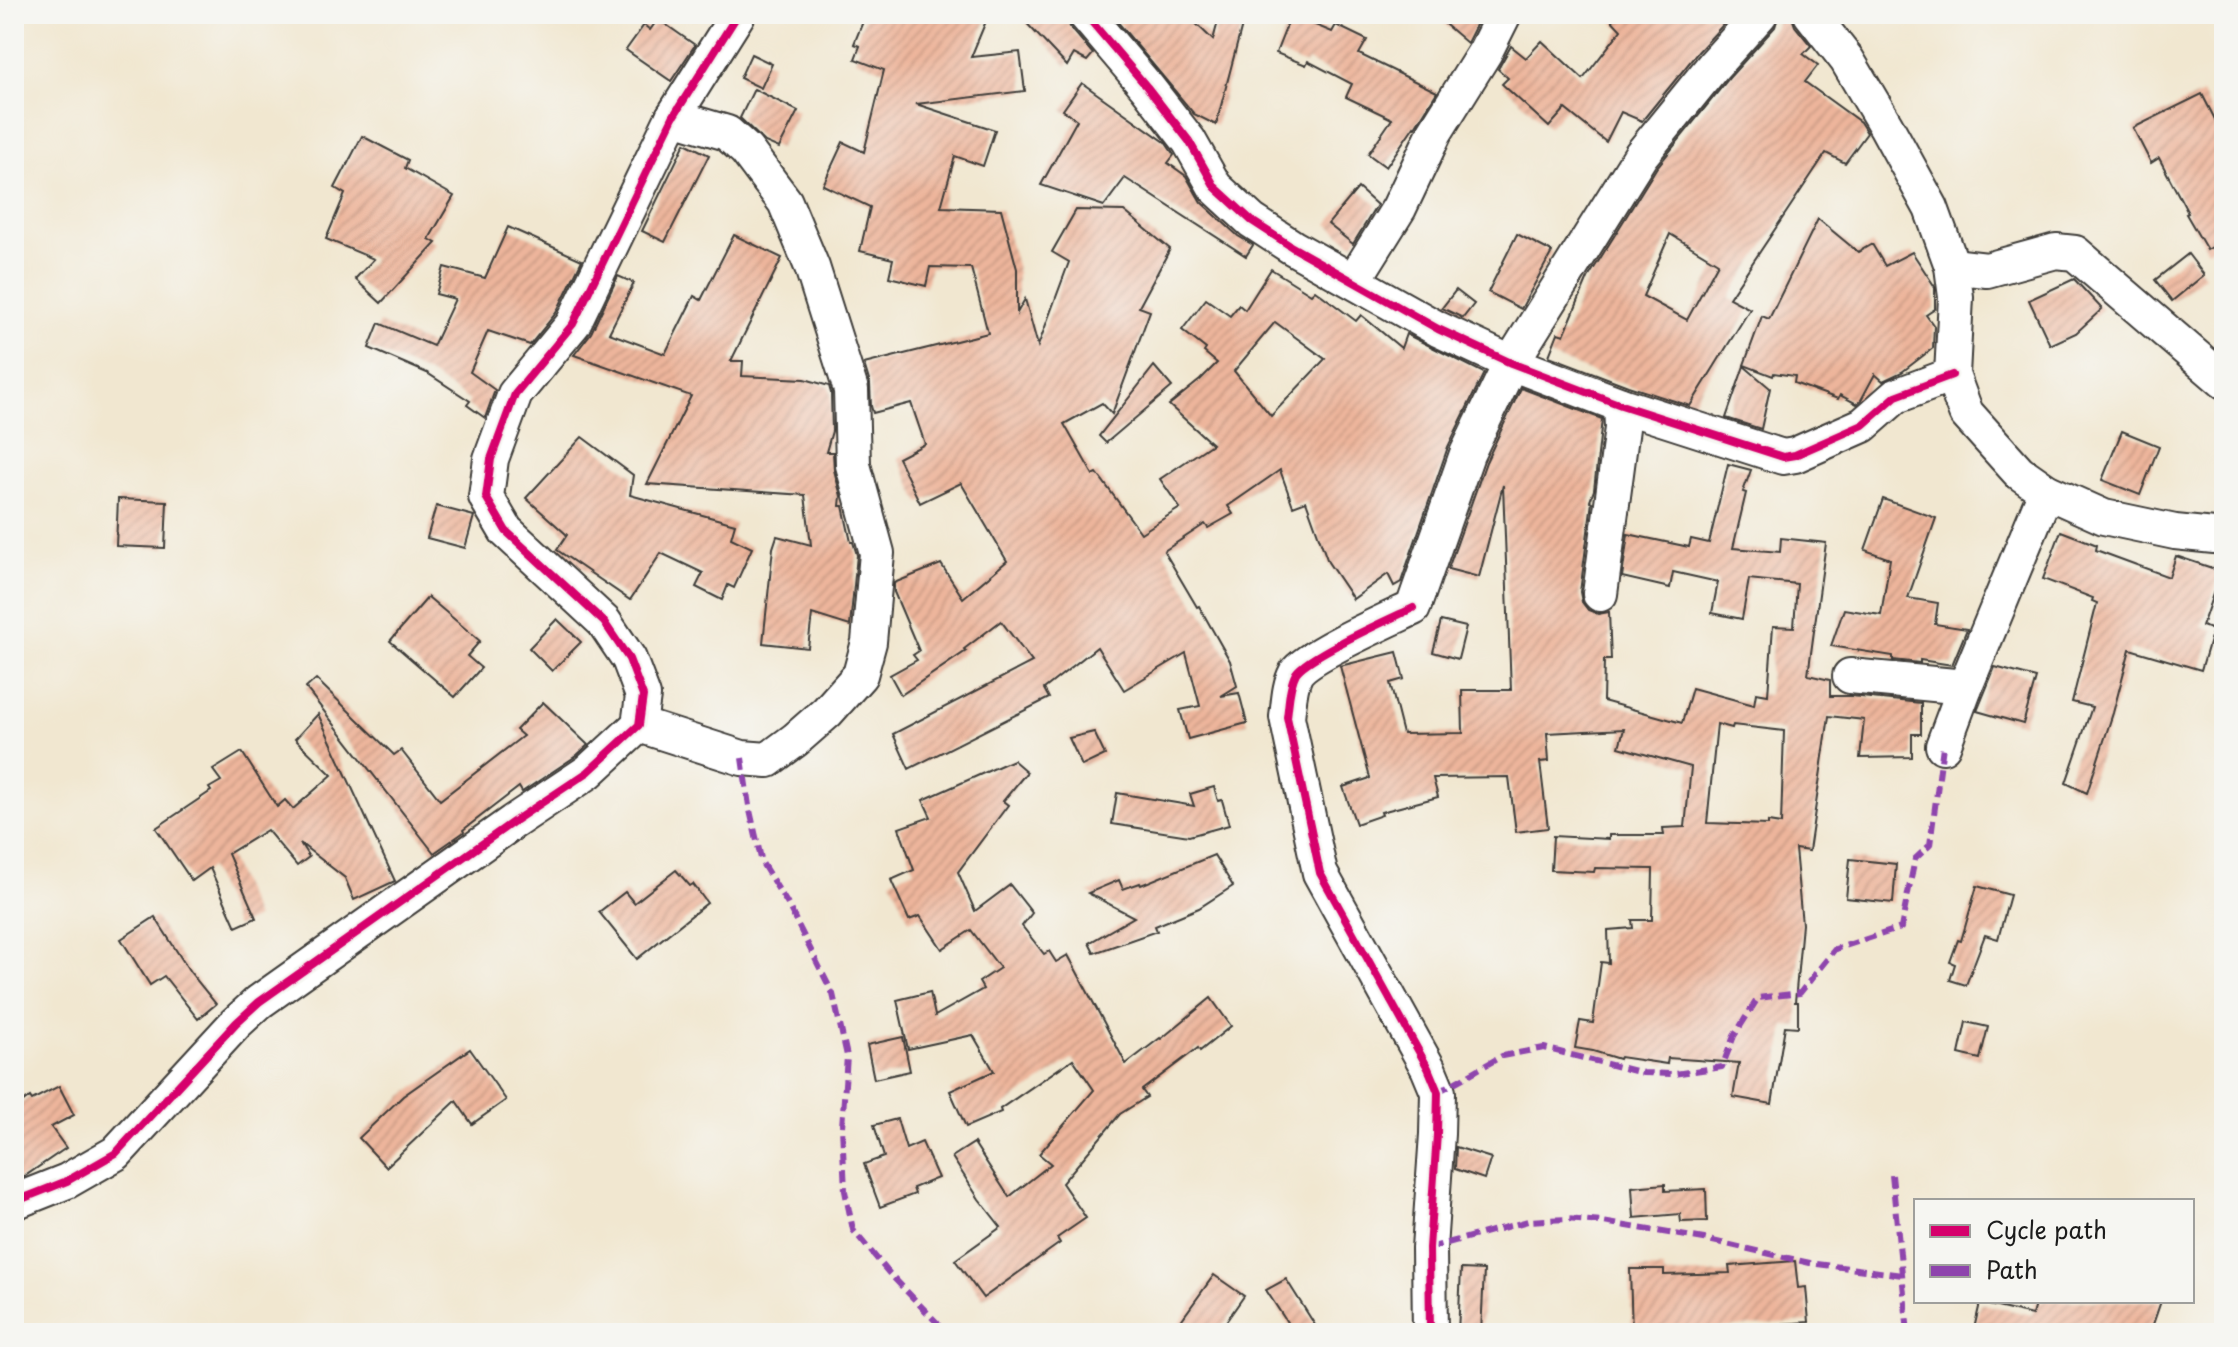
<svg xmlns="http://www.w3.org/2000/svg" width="2238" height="1347" font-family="'Playpen Sans',sans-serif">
<defs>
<pattern id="building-hatch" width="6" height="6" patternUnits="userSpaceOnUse" patternTransform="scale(2)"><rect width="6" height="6" fill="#edb59b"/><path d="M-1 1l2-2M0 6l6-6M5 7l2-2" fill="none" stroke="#cb9b85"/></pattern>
</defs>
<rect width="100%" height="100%" fill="#f6f6f2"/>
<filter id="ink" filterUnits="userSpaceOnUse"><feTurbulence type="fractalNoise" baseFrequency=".0125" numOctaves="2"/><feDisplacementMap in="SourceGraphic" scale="16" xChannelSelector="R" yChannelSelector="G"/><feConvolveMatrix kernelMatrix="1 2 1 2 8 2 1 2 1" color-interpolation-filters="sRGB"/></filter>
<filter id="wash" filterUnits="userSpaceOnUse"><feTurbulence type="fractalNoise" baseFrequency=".006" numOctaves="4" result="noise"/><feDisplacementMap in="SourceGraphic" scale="32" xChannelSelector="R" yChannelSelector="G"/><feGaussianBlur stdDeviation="1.8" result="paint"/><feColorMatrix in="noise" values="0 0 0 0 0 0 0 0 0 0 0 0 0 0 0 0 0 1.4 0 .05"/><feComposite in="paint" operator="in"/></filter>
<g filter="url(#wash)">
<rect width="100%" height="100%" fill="#f1e7d0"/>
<g id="blocks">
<g fill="url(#building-hatch)" fill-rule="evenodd">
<path d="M866,14H989L971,57L1020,52L1025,91L916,104L995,130L983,166L955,156L941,207L1001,209L1017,269V313L1025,299L1038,346L1069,262L1052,252L1076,210L1124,211L1170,249L1139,307L1150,311L1112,414L1102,403L1064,424L1093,475L1097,473L1141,533L1180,508L1160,479L1212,444L1169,405L1200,380L1217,363L1204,352L1206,349L1182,330L1206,299L1230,316L1239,305L1245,310L1271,269L1311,294L1315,290L1356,321L1361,315L1401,348L1406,334L1484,373L1448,447L1401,582L1394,586L1388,574L1353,599L1328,562L1306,501L1293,506L1280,470L1228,506L1233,514L1208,528L1205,524L1164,551L1197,607L1199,606L1230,661L1237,686L1221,696L1239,693L1247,723L1188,739L1180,710L1200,706L1186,653L1124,690L1097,647L1044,689L1049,698L909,769L893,734L1032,662L1001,621L964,649L966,651L901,695L890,675L917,660L913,655L919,651L894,592V583L941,564L963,598L1007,561L961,483L920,503L898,458L925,444L911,403L873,413L871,406L870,384L864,364L988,333L971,268L930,267L926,286L889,277L893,259L860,251L870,207L823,185L843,142L864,152L884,70L855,59L860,46L854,44ZM1275,322L1325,359L1271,416L1234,371Z"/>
<polygon points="1018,14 1066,14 1070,27 1093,54 1087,61 1074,54 1067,66"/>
<polygon points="1111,14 1186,14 1213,40 1220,14 1245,14 1216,125 1194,114"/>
<polygon points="1433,14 1473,14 1479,19 1467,43"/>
<polygon points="1606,14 1733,14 1698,52 1642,121 1621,112 1606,142 1565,109 1549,127 1502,84 1508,78 1498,69 1511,46 1526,58 1542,41 1583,79 1621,30"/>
<path d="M1779,14H1791L1795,26L1811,46L1803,54L1818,65L1805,82L1860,122L1867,133L1845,163L1826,153L1729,298L1750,309L1690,406L1628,386L1549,356L1558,333L1564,335L1588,278L1657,167L1729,78L1775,27ZM1670,234L1718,263L1687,320L1643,296Z"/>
<polygon points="1291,15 1332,32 1336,25 1367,40 1359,54 1437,92 1415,127 1414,126 1386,167 1368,154 1392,119 1346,97 1352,84 1308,61 1306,65 1276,53"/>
<polygon points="658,19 695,45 671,81 626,50 644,25 650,30"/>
<polygon points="751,54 772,64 761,88 740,78"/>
<polygon points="1082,83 1165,142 1174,155 1168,163 1186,176 1201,202 1238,236 1253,245 1246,256 1125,178 1104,206 1041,185 1077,120 1063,110"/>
<polygon points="754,89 798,111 779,148 765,142 740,118"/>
<polygon points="2202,94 2224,137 2224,240 2207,250 2186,214 2188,213 2159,158 2151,163 2133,128"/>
<polygon points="362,136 408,160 405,168 454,196 429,239 436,243 381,303 355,279 374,259 326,239 345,194 335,188"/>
<polygon points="685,143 709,155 665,242 642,231"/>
<polygon points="1358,188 1377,205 1353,244 1328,224"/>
<polygon points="1818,219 1858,252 1872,244 1885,266 1912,252 1935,287 1935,309 1926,315 1934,326 1933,348 1902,372 1883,381 1875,374 1861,400 1857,404 1840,395 1838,399 1794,383 1795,376 1774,373 1773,376 1744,365 1762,316 1769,319"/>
<polygon points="508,227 582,260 556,313 530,345 488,331 470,372 495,390 485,418 467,405 470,401 427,373 369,348 379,323 433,346 455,299 436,294 444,267 485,278"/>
<polygon points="1517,234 1552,252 1521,309 1488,292"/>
<polygon points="734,235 782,258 731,361 743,361 742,376 805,379 829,386 831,393 832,431 826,452 833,452 834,470 841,496 840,506 843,506 851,542 853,542 857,555 850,626 812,614 808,648 763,643 773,548 777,536 811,545 805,495 647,484 691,396 574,355 591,333 618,276 634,283 609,333 665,354 694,296 701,300"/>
<polygon points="2188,254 2204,275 2172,301 2155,280"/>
<polygon points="2074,279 2102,309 2076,333 2050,345 2029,300"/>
<polygon points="1456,290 1474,304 1463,318 1442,308"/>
<polygon points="1154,366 1172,387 1106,443 1099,436"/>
<polygon points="1744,366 1770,388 1761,429 1726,418"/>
<path d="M1521,388L1602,419L1594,490L1590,501L1592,502L1580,592L1582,602L1588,610L1598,614L1609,612L1611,660H1604L1603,701L1682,723L1692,688L1754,705L1756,693L1768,695L1773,626L1794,627L1797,584L1749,579L1742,619L1712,613L1718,582L1673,572L1670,588L1622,577L1628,534L1689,547L1691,539L1709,543L1728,464L1751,470L1743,492L1746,493L1733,548L1780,552L1781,538L1826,543L1808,675L1830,680V696H1851L1921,703V734H1912V757L1860,758L1864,720L1829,716L1809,851L1795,849L1802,924L1795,1002H1798V1027L1785,1026L1772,1104L1733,1097L1739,1063L1668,1058L1667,1064L1620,1057L1619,1059L1593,1051L1575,1048L1580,1021L1593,1023L1601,962L1609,963L1608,930L1633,928L1632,920H1652L1653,869L1595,868L1594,872L1551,870L1553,836L1609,839V835H1664L1663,828L1685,827L1691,767L1619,747L1624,729L1547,733L1549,761L1540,762L1548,828L1516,832L1509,777L1433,778L1438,797L1381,812L1382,815L1356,824L1343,787L1370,778L1340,666L1397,652L1404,679L1390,683L1403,734L1463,733L1462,690H1511L1503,485L1479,577L1448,569L1486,462ZM1717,724L1732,728L1733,725L1784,731L1781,824L1768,822V825L1707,823Z"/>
<polygon points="2122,431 2159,446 2140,495 2102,480"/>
<polygon points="582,437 633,475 630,495 735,524 731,538 752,548 734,588 728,585 722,600 696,587 703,573 661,553 630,600 557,550 567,535 526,498"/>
<polygon points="118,499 167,501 165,548 116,546"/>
<polygon points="1883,499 1936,518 1908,598 1938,603 1935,624 1967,629 1952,665 1920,660 1920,663 1893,660 1893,656 1831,646 1844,609 1881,615 1890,559 1865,550"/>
<polygon points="436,506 474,516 465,548 427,538"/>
<polygon points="2061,531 2097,545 2096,550 2169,577 2176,556 2221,571 2202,626 2213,630 2201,670 2130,649 2113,713 2087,793 2066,783 2092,707 2072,702 2097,603 2092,601 2093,598 2043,579"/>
<polygon points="428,597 480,641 467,656 481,668 455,697 390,641"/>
<polygon points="557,619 581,642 552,671 529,648"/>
<polygon points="1441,621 1466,627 1458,659 1433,652"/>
<polygon points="1995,667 2036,678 2023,724 1977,711"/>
<polygon points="316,679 394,755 401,750 440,800 523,736 516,730 543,702 588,745 576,756 522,792 519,787 463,830 464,832 434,853 306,688"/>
<polygon points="318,714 395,881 354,900 345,878 300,843 309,857 297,866 267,830 228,854 256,918 236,927 210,868 192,881 156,828 211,791 209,788 221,781 213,770 242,752 277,807 285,800 293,809 332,775 295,739"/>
<polygon points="1094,732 1105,755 1082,766 1069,738"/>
<polygon points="1013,760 1027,772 1003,801 1008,805 958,872 975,911 1010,885 1032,913 1022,926 1044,954 1049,951 1056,962 1068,955 1126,1064 1160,1038 1161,1039 1211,998 1231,1026 1200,1051 1198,1048 1142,1090 1147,1097 1120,1114 1062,1183 1086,1218 1057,1238 1060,1243 983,1298 955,1260 1001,1227 979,1199 952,1157 974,1143 1009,1197 1051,1164 1039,1154 1094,1090 1073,1059 1000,1109 1001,1112 966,1127 950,1091 994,1071 973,1035 908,1049 897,1000 930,992 935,1016 983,989 979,982 1000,968 971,930 942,949 920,916 909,920 891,880 914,870 899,828 931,817 923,800"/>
<polygon points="1214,787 1218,801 1222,800 1229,825 1189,836 1112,824 1117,793 1194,806 1190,794"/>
<polygon points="1214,855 1233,886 1199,908 1155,926 1157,931 1094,953 1089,943 1134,917 1088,893 1119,880 1123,889 1140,883 1141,885"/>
<polygon points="1850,859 1896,864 1893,903 1846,898"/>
<polygon points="676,870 690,886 693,884 707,903 637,959 599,912 625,892 634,903"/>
<polygon points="1977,886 2010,895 1998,939 1985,935 1966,985 1950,980 1955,964 1950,962 1958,940 1961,941"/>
<polygon points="155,917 190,972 216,1004 198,1019 164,976 150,985 121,939"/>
<polygon points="1966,1022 1988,1027 1980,1059 1959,1054"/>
<polygon points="903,1037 910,1071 874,1079 867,1045"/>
<polygon points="470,1049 506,1100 472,1124 456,1101 386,1167 359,1138 403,1096"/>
<polygon points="59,1086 74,1115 51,1127 66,1148 25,1176 14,1180 14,1109 30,1097 32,1100"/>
<polygon points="897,1119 906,1149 922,1142 938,1178 913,1188 915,1194 880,1207 864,1164 884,1157 874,1125"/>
<polygon points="1456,1147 1491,1158 1484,1179 1455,1169"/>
<polygon points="1665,1184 1665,1191 1706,1189 1707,1221 1681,1222 1680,1214 1634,1218 1632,1187"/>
<polygon points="1795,1261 1798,1288 1806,1287 1809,1322 1710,1329 1710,1332 1632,1333 1630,1269 1664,1269 1664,1275 1730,1273 1729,1266"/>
<polygon points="1461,1269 1484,1270 1481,1333 1458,1333"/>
<polygon points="1214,1275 1244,1296 1218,1333 1172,1333"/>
<polygon points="1286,1279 1320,1333 1294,1333 1266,1290"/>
<polygon points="2036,1301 2161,1301 2150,1333 1973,1333 1980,1303 2032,1315"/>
</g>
</g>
</g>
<g filter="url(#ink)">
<use href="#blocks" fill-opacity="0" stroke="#3c3a37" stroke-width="2"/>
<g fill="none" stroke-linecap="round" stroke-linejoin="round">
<g stroke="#3c3a37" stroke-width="38">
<g id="street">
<polyline points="1085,14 1147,87 1189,141 1215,187 1252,221 1292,247 1438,329 1511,363 1621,405 1783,457 1795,455 1863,425 1896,396 1952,375"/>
<polyline points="1811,14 1847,60 1886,126 1931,208 1952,266 1956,297 1952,375 1966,413 2019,472 2046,491 2104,517 2175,532 2224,537"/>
<polyline points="1952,266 1987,270 2056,251 2075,253 2224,381"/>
<polyline points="1359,272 1399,208 1435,132 1485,52 1504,14"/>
<polyline points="1600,594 1622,428 1621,405"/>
<polyline points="1850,676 1965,687"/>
<polyline points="639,725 742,758 768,760 795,740 827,712 860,675 869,642 877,553 853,465 851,390 812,267 785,202 746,150 727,133 673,117"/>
<polyline points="1943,746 1965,687 2046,491"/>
<polyline points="14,1202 67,1181 116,1153 236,1023 259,1002 513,822 588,772 639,725 643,696 629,659 604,622 506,531 486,497 491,459 515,394 573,324 673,117 738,14"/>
<path d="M1430,1333L1429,1248L1437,1134L1438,1092L1428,1068L1320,873L1287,717C1289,703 1289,686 1296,673C1308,655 1390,619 1413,608L1467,454L1511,363L1641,155L1714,65L1760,14"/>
</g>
</g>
<use href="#street" stroke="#fff" stroke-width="34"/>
<g stroke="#8e44ad" stroke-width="6" stroke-dasharray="12 6" stroke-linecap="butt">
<polyline points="742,758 749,806 762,863 787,903 833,994 847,1056 842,1127 845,1191 853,1230 889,1273 947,1333"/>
<polyline points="1438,1092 1502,1056 1544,1048 1643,1073 1674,1074 1722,1067 1734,1036 1758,998 1800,993 1835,949 1901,928 1915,859 1930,845 1943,746"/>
<polyline points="1892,1175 1908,1333"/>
<polyline points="1429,1248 1528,1221 1566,1219 1603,1222 1704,1239 1810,1263 1903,1275"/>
</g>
<g stroke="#f6f6f2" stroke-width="13">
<g id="cycleway">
<polyline points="1085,14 1147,87 1189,141 1215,187 1252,221 1292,247 1438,329 1511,363 1621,405 1783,457 1795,455 1863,425 1896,396 1952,375"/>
<path d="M1413,608C1390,619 1308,655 1296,673C1289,686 1289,703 1287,717L1320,873L1428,1068L1438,1092L1437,1134L1429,1248L1430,1333"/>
<polyline points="14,1202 67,1181 116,1153 236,1023 259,1002 513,822 588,772 639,725 643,696 629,659 604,622 506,531 486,497 491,459 515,394 573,324 673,117 738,14"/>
</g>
</g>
<use href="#cycleway" stroke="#d6006c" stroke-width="8"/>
</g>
</g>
<rect width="2238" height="1347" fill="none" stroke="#f6f6f2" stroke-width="48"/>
<rect x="1914" y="1199" width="280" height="104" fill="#f6f6f2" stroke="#9f9f9c" stroke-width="2"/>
<rect x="1930" y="1225" width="40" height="12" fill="#d6006c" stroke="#9f9f9c" stroke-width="2"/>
<text x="1986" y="1239" font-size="24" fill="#1c1c1c">Cycle path</text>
<rect x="1930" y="1265" width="40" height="12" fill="#8e44ad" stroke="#9f9f9c" stroke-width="2"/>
<text x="1986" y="1279" font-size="24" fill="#1c1c1c">Path</text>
</svg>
